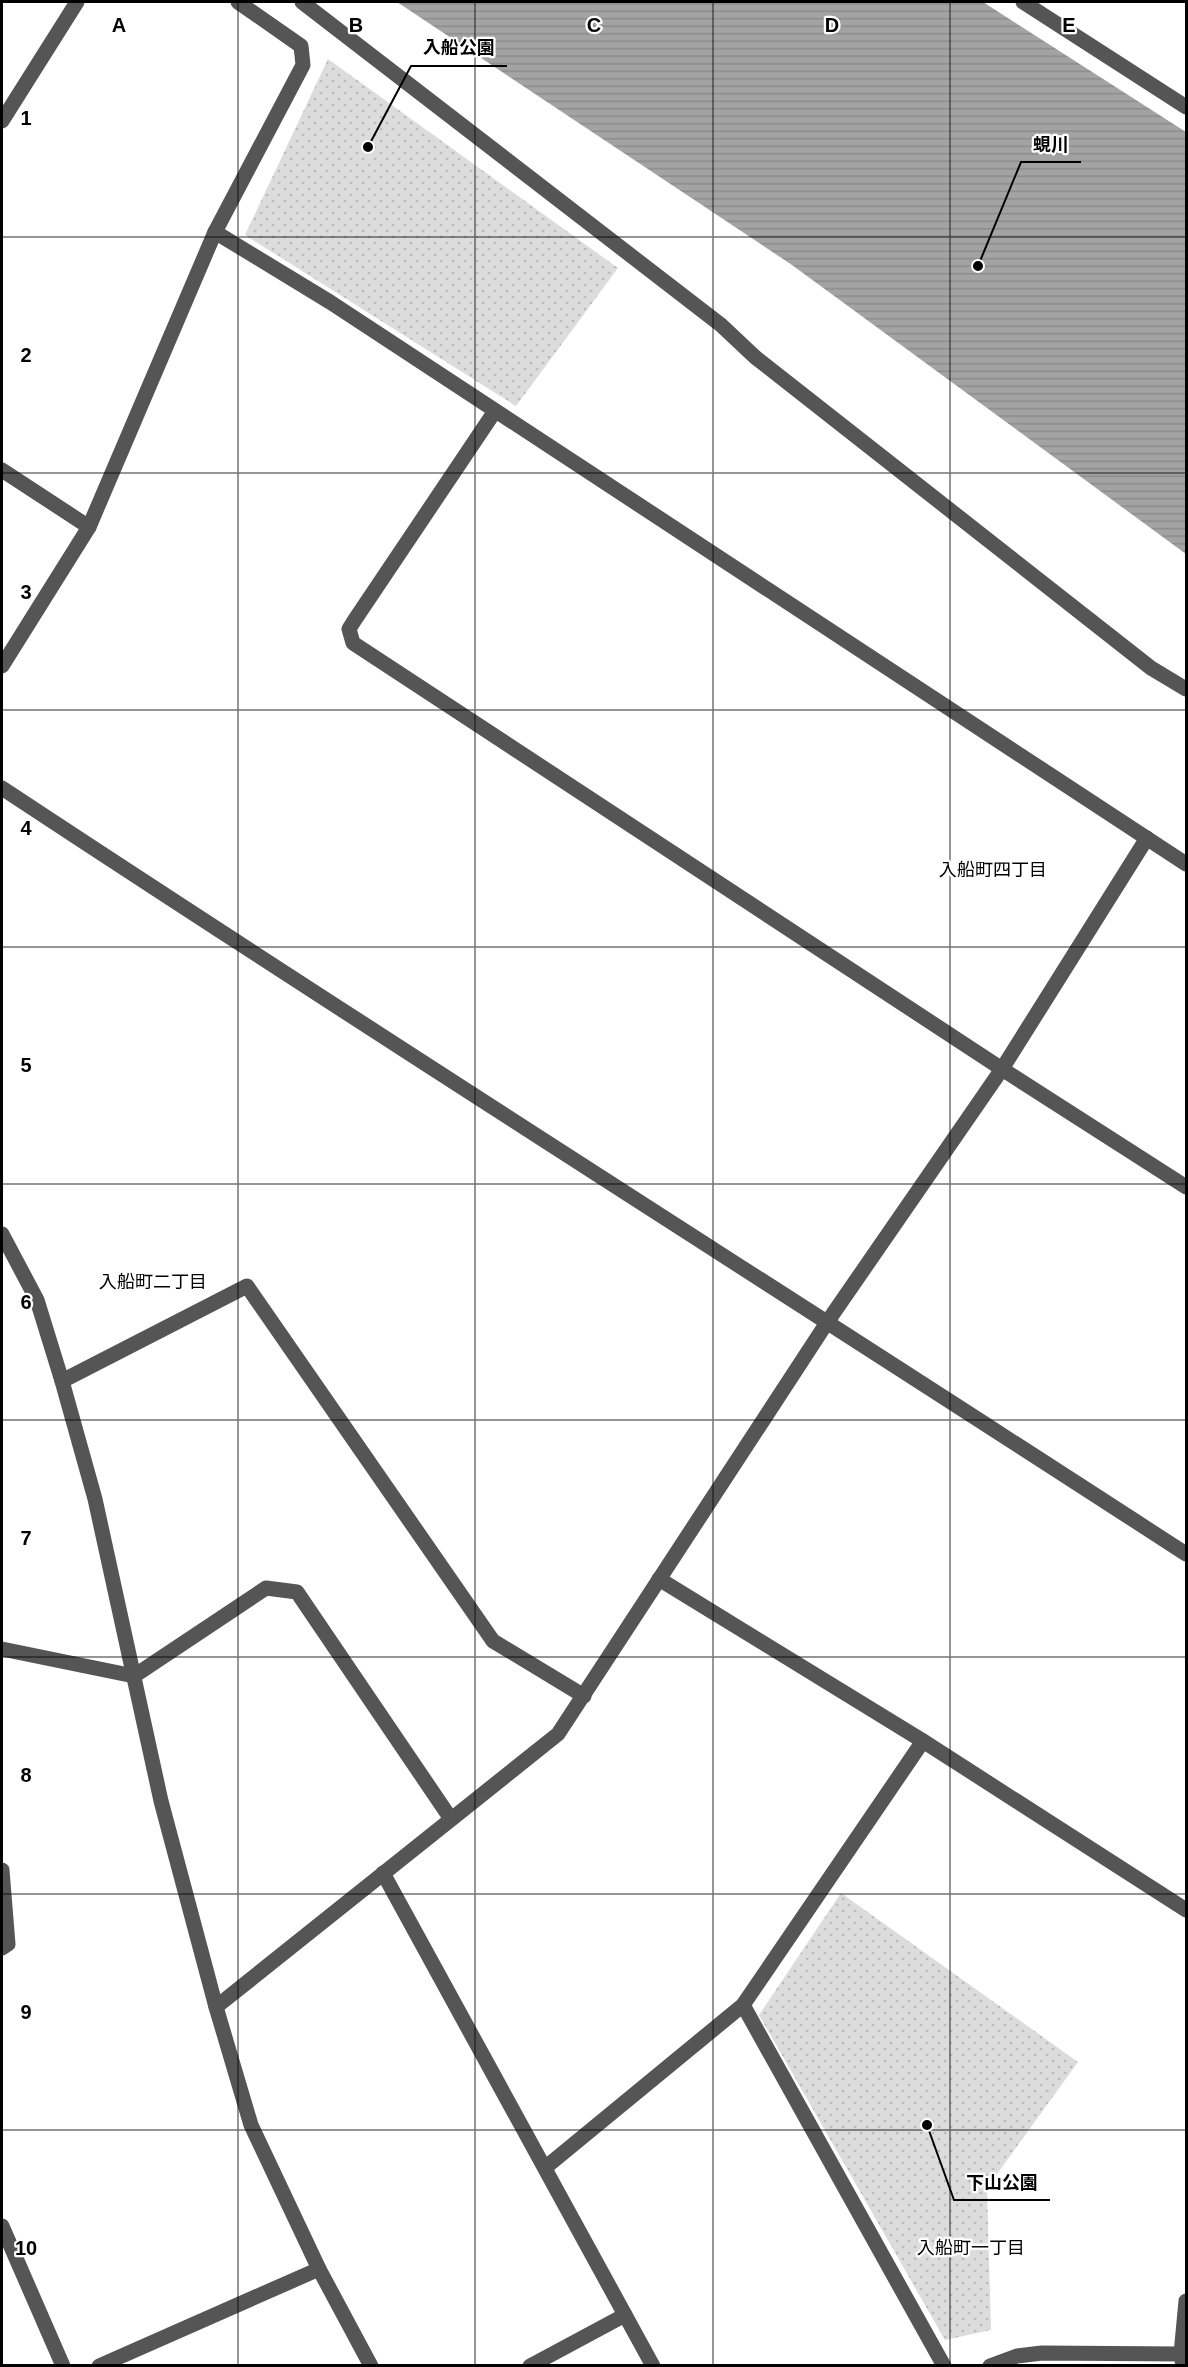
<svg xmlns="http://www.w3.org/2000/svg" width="1188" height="2367" font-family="Arial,'Noto Sans JP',sans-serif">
<defs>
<pattern id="park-dots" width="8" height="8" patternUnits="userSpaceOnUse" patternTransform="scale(1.5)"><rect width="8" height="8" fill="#dcdcdc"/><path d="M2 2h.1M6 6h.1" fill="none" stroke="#bbb" stroke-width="1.8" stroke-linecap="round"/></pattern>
<pattern id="water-rules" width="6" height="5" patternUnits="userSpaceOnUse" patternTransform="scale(1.5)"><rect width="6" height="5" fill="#a3a3a3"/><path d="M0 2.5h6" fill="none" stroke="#8b8b8b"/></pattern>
</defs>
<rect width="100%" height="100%" fill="#fff"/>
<g fill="url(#park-dots)">
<polygon points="328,59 618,268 516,406 245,235"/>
<polygon points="841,1893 1078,2062 987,2188 991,2330 945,2340 759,2015"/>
</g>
<polygon fill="url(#water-rules)" points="397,2 983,2 1186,132 1186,554 792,265"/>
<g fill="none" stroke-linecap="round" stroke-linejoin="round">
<g stroke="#555" stroke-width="15">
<polyline points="302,2 721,325 755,357 1151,668 1186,689"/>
<polyline points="1023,2 1186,107"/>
<polyline points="2,121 77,2"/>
<polyline points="215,232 330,302 1186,864"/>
<polyline points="495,411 354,621 349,629 353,643 1002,1069 1186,1187"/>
<polyline points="2,470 89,527"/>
<polyline points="2,666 89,527 215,232 303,65 301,46 238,2"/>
<path d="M2,788C394,1047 792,1298 1186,1554"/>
<polyline points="2,1234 37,1300 62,1381 95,1499 161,1801 216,2007 251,2125 319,2269 371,2366"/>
<polyline points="62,1381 247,1286 493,1641 584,1696"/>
<polyline points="659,1579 923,1741 1186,1910"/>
<polyline points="2,1649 134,1676 266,1588 297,1592 451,1819"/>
<polyline points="2,1870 8,1944 2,1948"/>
<polyline points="383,1873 653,2366"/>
<polyline points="743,2005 944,2366"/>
<polyline points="216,2007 558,1734 828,1321 1002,1069 1147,838"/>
<polyline points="546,2167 743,2005 923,1741"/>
<polyline points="2,2226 63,2366"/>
<polyline points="99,2366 319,2269"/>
<polyline points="530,2366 625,2315"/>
<polyline points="990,2366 1017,2356 1042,2353 1181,2354"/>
<polyline points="1183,2366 1181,2354 1186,2301"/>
</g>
</g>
<path fill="none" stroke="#000" stroke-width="1.5" stroke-opacity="0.55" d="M238,2V2366M475,2V2366M713,2V2366M950,2V2366M2,237H1186M2,473H1186M2,710H1186M2,947H1186M2,1184H1186M2,1420H1186M2,1657H1186M2,1894H1186M2,2130H1186"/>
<g text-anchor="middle" stroke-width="4.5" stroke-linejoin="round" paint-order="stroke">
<g font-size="18" fill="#000" stroke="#fff">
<text x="993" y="876">入船町四丁目</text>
<text x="153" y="1288">入船町二丁目</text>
<text x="971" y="2254">入船町一丁目</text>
</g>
</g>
<g font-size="20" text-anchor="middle" font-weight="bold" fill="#000" stroke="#fff" stroke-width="4.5" stroke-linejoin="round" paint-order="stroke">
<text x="119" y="32">A</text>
<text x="356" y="32">B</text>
<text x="594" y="32">C</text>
<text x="832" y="32">D</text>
<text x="1069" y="32">E</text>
<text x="26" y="125">1</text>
<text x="26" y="362">2</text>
<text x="26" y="599">3</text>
<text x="26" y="835">4</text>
<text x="26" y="1072">5</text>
<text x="26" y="1309">6</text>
<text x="26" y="1545">7</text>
<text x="26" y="1782">8</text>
<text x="26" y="2019">9</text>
<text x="26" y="2255">10</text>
</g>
<path fill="none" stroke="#000" stroke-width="2" d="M368 147L411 66H507M978 266L1021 162H1081M927 2125L954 2200H1050"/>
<g fill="#000" stroke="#fff" stroke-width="2">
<circle cx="368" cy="147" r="6"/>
<circle cx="978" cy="266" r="6"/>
<circle cx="927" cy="2125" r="6"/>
</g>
<g font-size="18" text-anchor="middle" font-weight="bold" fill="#000" stroke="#fff" stroke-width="4.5" stroke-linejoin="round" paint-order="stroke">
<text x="459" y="54">入船公園</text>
<text x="1051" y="151">蜆川</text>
<text x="1002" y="2189">下山公園</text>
</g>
<rect width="1188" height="2367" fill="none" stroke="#000000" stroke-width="6"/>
</svg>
